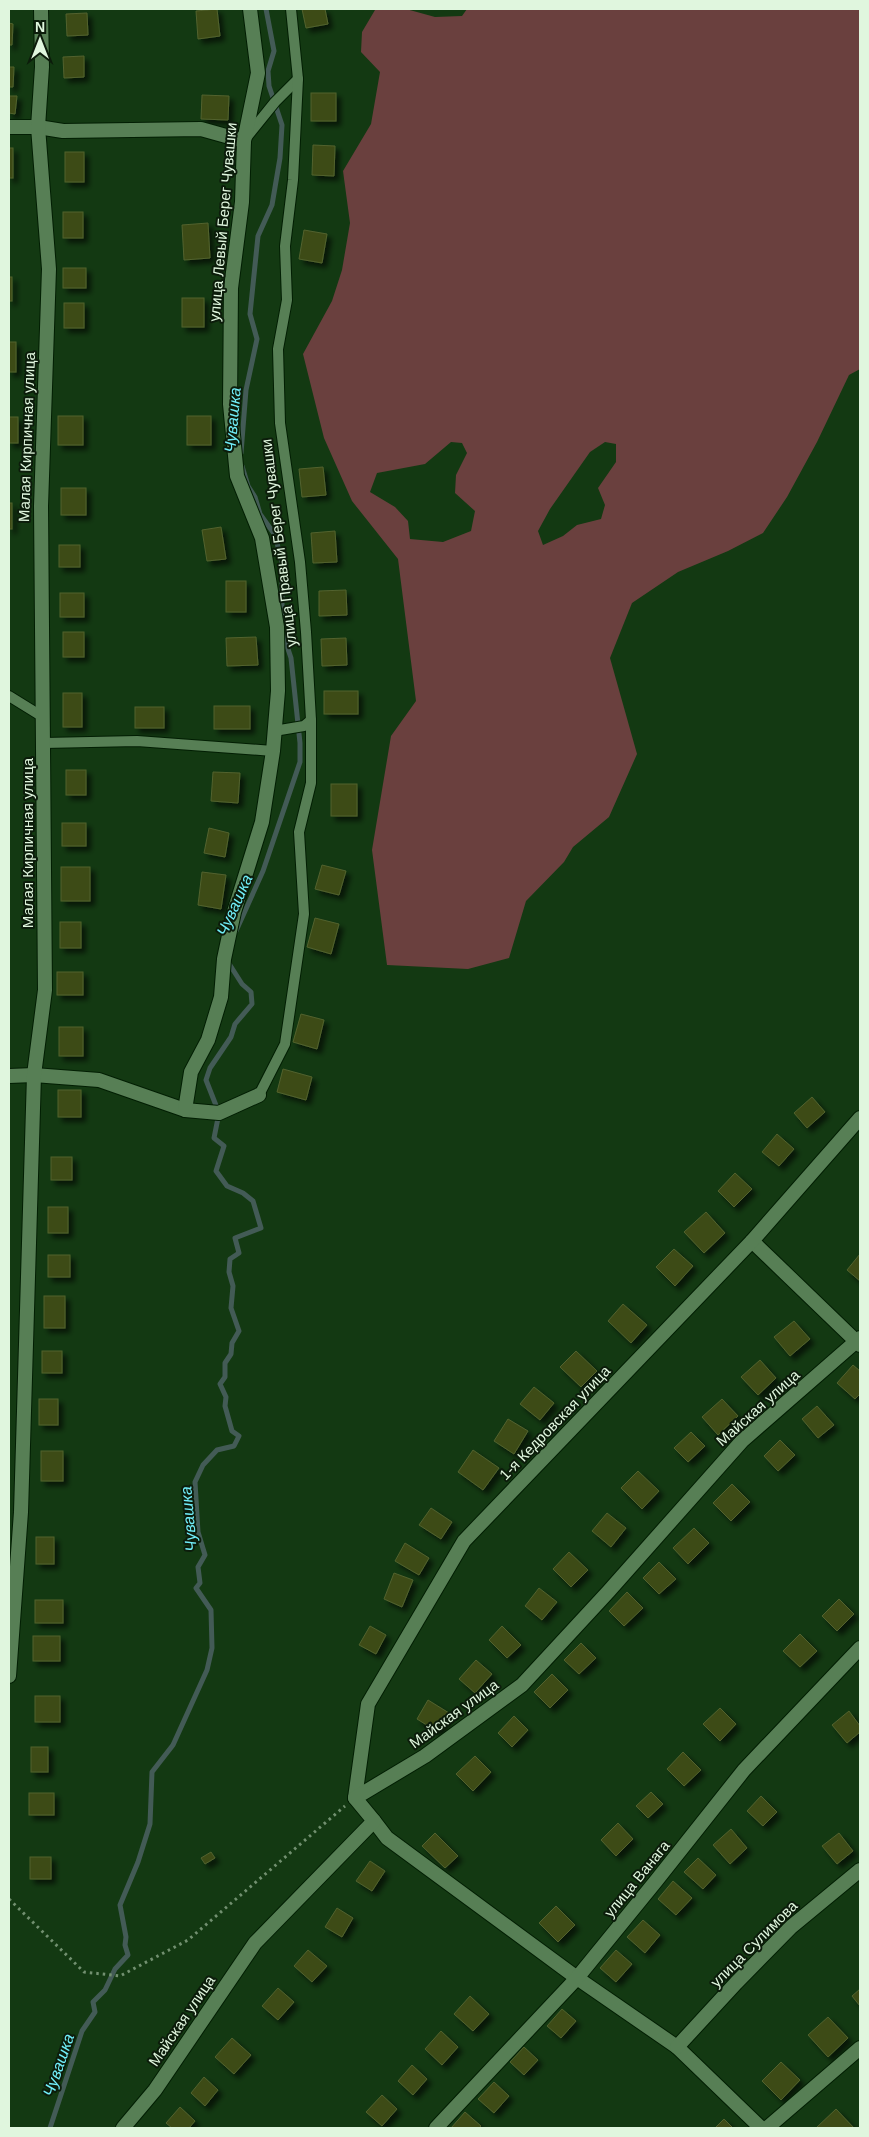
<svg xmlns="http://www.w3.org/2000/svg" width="869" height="2137" font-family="Arial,sans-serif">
<defs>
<filter id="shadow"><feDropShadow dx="4.5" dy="4.5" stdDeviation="2.5" flood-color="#0009"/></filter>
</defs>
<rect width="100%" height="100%" fill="#133912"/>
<path fill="#6a403e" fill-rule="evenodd" d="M384,9H406L435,17L462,16L467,9H860V369L849,375L817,442L787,497L763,533L728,551L678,572L632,603L610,658L637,754L609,817L573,847L564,862L526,901L509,958L468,969L387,965L372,850L391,736L416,701L398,559L352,501L324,438L303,354L332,301L342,270L350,223L343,171L371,124L380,72L361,52L362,32L375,10ZM451,442L462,443L467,453L456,475L455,493L475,511L471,531L443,542L410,539L408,521L395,507L370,492L377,473L425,464ZM605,442L616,444V462L598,488L605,505L601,519L577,525L563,536L543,545L538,531L550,509L590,452Z"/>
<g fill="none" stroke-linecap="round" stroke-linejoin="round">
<g stroke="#435b56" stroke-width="5">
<polyline points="241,453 246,390 257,339 250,314 258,236 272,205 280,158 282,125 269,86 268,71 274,51 266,9"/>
<polyline points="242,466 248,486 255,497 260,514 275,535 282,563 282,620"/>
<polyline points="236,931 263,871 300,762 300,743 291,658 282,631"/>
<polyline points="50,2128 82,2031 95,2012 93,2002 105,1990 115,1969 128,1955 125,1945 126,1937 120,1905 138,1862 150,1824 152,1772 173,1745 207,1670 212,1648 211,1610 196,1588 200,1583 198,1567 205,1555 198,1532 195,1482 203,1465 217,1450 234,1446 239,1436 232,1431 225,1406 226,1397 220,1384 225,1377 225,1363 231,1354 232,1343 239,1331 231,1308 233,1286 229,1272 230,1259 239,1253 235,1238 261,1228 253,1201 243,1193 227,1186 216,1171 224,1146 214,1138 219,1113 206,1080 210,1068 231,1037 235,1024 252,1004 251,992 242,984 228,962"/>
</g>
</g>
<g fill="#3d4b17" stroke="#52622e" filter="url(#shadow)">
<polygon points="217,9 220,36 198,39 196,11"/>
<polygon points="302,9 325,9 328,24 306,28"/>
<polygon points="87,13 88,35 67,36 66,14"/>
<polygon points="9,23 13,24 12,45 9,45"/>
<polygon points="84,56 84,77 64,78 63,57"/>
<polygon points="9,67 14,67 13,87 9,87"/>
<rect x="311" y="93" width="25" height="28"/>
<polygon points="202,95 229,96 228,120 201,119"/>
<polygon points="9,96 17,96 15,114 9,113"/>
<polygon points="313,145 335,146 334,176 312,175"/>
<rect x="9" y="148" width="4" height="30"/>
<rect x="65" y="152" width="19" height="30"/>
<rect x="63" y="212" width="20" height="26"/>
<polygon points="208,223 210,258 184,260 182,225"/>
<polygon points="304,230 327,234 322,263 299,259"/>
<rect x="63" y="268" width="23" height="20"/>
<rect x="9" y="277" width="3" height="24"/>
<rect x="182" y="298" width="22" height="29"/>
<rect x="64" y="303" width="20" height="25"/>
<rect x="9" y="342" width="7" height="30"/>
<rect x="58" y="416" width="25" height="29"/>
<rect x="187" y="416" width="24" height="29"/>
<rect x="9" y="417" width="9" height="26"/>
<polygon points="323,467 326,495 302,497 299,469"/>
<rect x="61" y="488" width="25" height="27"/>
<rect x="9" y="503" width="3" height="26"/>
<polygon points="221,527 226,559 207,561 202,530"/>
<polygon points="335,531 337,562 313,563 311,533"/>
<rect x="59" y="545" width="21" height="22"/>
<rect x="226" y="581" width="20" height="31"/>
<polygon points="346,590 347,615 319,616 319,591"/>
<rect x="60" y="593" width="24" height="24"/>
<rect x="63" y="632" width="21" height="25"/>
<polygon points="256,637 258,665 227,666 226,638"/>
<polygon points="346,638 347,665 322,666 321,639"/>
<rect x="324" y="691" width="34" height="23"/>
<rect x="63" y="693" width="19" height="34"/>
<rect x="214" y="706" width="36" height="23"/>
<rect x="135" y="707" width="29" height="21"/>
<rect x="66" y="770" width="20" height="25"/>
<polygon points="213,772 240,773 238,803 211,801"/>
<rect x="331" y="784" width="26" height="32"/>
<rect x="62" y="823" width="24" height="23"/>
<polygon points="209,828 229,833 225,857 204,853"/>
<polygon points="322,865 346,871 339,895 315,889"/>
<rect x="61" y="867" width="29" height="34"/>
<polygon points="202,872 226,875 221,909 198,905"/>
<polygon points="315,918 339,924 331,954 307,947"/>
<rect x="60" y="922" width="21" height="26"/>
<rect x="57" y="972" width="26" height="23"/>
<polygon points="301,1014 324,1020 317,1049 293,1042"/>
<rect x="59" y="1027" width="24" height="29"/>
<polygon points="283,1069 312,1077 306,1100 277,1092"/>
<rect x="58" y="1090" width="23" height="27"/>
<polygon points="812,1097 825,1112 807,1128 794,1113"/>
<polygon points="777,1134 794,1149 779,1166 762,1152"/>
<rect x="51" y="1157" width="21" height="23"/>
<polygon points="735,1173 752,1189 734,1207 718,1191"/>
<rect x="48" y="1207" width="20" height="26"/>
<polygon points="706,1212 725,1233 704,1253 684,1232"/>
<polygon points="674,1249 693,1266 675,1286 656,1267"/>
<polygon points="860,1254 860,1281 847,1270"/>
<rect x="48" y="1255" width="22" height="22"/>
<rect x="44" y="1296" width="21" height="32"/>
<polygon points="623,1304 647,1325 631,1343 608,1321"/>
<polygon points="794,1321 810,1339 790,1356 774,1337"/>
<rect x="42" y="1351" width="20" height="22"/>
<polygon points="576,1351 597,1371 581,1387 560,1367"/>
<polygon points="760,1360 776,1378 758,1395 741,1377"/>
<polygon points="853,1365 860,1371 860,1394 855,1399 837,1383"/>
<polygon points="534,1387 554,1403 540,1420 520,1404"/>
<rect x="39" y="1399" width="19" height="26"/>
<polygon points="722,1399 738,1416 718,1435 702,1417"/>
<polygon points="817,1406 834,1425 818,1438 802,1419"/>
<polygon points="508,1419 528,1431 514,1454 494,1441"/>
<polygon points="691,1432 705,1446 688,1462 674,1448"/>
<polygon points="780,1440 795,1455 778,1471 764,1456"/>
<polygon points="473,1450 499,1468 483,1490 458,1472"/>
<rect x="41" y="1451" width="22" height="30"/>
<polygon points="638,1471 659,1491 642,1509 621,1488"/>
<polygon points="732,1484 750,1502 731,1521 713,1503"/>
<polygon points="431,1508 452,1522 441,1539 419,1525"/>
<polygon points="607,1513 626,1528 611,1547 592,1531"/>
<polygon points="694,1528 709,1543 688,1564 673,1548"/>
<rect x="36" y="1537" width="18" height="27"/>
<polygon points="405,1543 429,1558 419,1575 395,1561"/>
<polygon points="569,1552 588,1570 571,1587 553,1569"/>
<polygon points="659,1562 676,1579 659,1594 643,1578"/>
<polygon points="394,1573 413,1580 402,1607 384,1599"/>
<polygon points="539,1588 557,1602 542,1620 525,1606"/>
<polygon points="627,1592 643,1608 624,1626 609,1611"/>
<polygon points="839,1599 854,1614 837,1631 822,1616"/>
<rect x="35" y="1600" width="28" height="23"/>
<polygon points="370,1626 386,1635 376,1654 359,1645"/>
<polygon points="502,1626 521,1645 507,1658 489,1640"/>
<polygon points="800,1634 817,1651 800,1667 783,1651"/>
<rect x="33" y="1636" width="27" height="25"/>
<polygon points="581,1643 596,1658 579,1674 564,1660"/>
<polygon points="476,1660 492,1674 475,1693 459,1679"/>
<polygon points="552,1674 568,1690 550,1708 534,1692"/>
<rect x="35" y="1696" width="25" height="26"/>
<polygon points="428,1700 449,1713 438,1732 417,1719"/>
<polygon points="720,1708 736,1724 720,1741 703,1724"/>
<polygon points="849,1711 860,1726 860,1732 847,1743 832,1725"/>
<polygon points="514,1716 528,1730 512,1747 498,1733"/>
<rect x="31" y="1747" width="17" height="25"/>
<polygon points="683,1752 701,1770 684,1786 667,1769"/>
<polygon points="475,1756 491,1772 473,1791 456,1774"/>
<polygon points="651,1792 663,1804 648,1818 636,1806"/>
<rect x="29" y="1793" width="25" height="22"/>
<polygon points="761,1796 777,1812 763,1826 747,1811"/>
<polygon points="618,1823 633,1839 616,1856 601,1840"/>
<polygon points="731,1829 747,1848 730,1864 713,1845"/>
<polygon points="435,1833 458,1856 445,1868 422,1846"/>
<polygon points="839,1833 853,1851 837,1864 822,1846"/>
<polygon points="211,1852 215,1858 205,1864 201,1858"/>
<rect x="30" y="1857" width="21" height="22"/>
<polygon points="698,1858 716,1875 703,1889 684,1872"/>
<polygon points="370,1861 385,1871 372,1891 356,1881"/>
<polygon points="673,1881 692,1898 676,1915 658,1899"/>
<polygon points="556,1906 575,1925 558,1942 539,1923"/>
<polygon points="337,1908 353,1918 342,1937 325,1927"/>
<polygon points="643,1920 660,1935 645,1953 627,1937"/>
<polygon points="308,1950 327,1966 312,1982 294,1966"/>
<polygon points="616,1950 632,1964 616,1982 600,1968"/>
<polygon points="278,1988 294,2002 278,2020 262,2006"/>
<polygon points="860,1989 860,2006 852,1996"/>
<polygon points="470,1996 489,2014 473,2031 454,2014"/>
<polygon points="562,2009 576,2021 561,2038 547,2026"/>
<polygon points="828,2017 848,2038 828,2057 808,2035"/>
<polygon points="441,2031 458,2047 442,2065 425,2049"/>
<polygon points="232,2038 251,2055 234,2074 215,2057"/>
<polygon points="524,2047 538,2060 524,2075 510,2062"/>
<polygon points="781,2062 800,2080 781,2100 762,2081"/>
<polygon points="412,2065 427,2079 413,2095 398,2081"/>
<polygon points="204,2077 218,2090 205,2106 191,2093"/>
<polygon points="494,2082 509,2096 494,2113 478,2099"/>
<polygon points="382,2095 397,2109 382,2126 366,2112"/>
<polygon points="180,2107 195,2121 189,2128 172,2128 166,2123"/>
<polygon points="836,2109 854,2128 816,2128"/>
<polygon points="465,2112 481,2126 479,2128 451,2128"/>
<polygon points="724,2119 733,2128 715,2128"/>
</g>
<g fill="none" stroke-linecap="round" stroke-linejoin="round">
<g stroke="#021e03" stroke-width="12">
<g id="service">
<polyline points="246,138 275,102 298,79"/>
<polyline points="9,696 43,717"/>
<polyline points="274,731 304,726 311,720"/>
<polyline points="44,743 137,741 273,751"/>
<polyline points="259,1095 285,1044 304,914 299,832 311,783 311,720 306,632 300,562 280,423 278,349 287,300 285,246 293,180 298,79 291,9"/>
</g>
</g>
<g stroke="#021e03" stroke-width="16">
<g id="minor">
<polyline points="9,127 38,127 63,131 201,129 244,141"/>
<polyline points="9,1076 34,1075 99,1080 185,1110 219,1113 259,1095"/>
<polyline points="185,1110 191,1072 208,1040 221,997 224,959 234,912 262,822 273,751 278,691 277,627 262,538 237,476 230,404 231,288 242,202 244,141 258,73 250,9"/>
<polyline points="752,1241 860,1345"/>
<polyline points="9,1676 21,1512 34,1075 45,990 41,506 49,269 38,127 42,67 41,9"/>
<polyline points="355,1798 368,1704 464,1541 752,1241 860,1118"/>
<polyline points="374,1821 387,1838 577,1978 677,2047 761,2128"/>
<polyline points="677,2047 736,1983 791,1927 860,1870"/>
<polyline points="123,2128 155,2090 255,1943 374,1821 355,1798 425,1756 522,1685 608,1592 742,1441 860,1338"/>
<polyline points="436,2128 577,1978 656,1881 744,1770 860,1648"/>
<polyline points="767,2128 860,2048"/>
</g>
</g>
<polyline stroke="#729070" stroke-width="3" stroke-dasharray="2.5 4" stroke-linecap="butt" points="9,1899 84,1972 120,1976 188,1940 345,1806"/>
<use href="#service" stroke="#577f55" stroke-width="10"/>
<use href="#minor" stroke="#577f55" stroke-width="14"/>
</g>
<g text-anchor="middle" stroke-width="4" stroke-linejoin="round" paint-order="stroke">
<g font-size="15" fill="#e0f6de" stroke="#0c1c0b">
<text transform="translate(223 222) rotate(-85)" y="5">улица Левый Берег Чувашки</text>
<text transform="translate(27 437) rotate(-88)" y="5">Малая Кирпичная улица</text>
<text transform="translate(279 543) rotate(-97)" y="5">улица Правый Берег Чувашки</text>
<text transform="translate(28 843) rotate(-90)" y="5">Малая Кирпичная улица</text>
<text transform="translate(758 1408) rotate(-42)" y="5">Майская улица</text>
<text transform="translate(555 1423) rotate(-46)" y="5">1-я Кедровская улица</text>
<text transform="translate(454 1714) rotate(-36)" y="5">Майская улица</text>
<text transform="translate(637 1879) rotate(-51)" y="5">улица Ванага</text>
<text transform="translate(754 1944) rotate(-45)" y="5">улица Сулимова</text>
<text transform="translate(182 2021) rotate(-56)" y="5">Майская улица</text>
</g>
<g font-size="16" font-style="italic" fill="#71eef9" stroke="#0c1c0b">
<text transform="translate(232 420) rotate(-85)" y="6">Чувашка</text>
<text transform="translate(234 905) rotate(-66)" y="6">Чувашка</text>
<text transform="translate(188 1519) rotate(-95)" y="6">Чувашка</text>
<text transform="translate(58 2065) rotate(-71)" y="6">Чувашка</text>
</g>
</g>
<rect width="869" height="2137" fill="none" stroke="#e0f6de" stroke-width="20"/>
<g transform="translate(40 40)" stroke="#0c1c0b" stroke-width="4" paint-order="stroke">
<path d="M0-4L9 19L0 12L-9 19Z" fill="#e0f6de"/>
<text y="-8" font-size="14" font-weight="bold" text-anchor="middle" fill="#e0f6de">N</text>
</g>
</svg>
